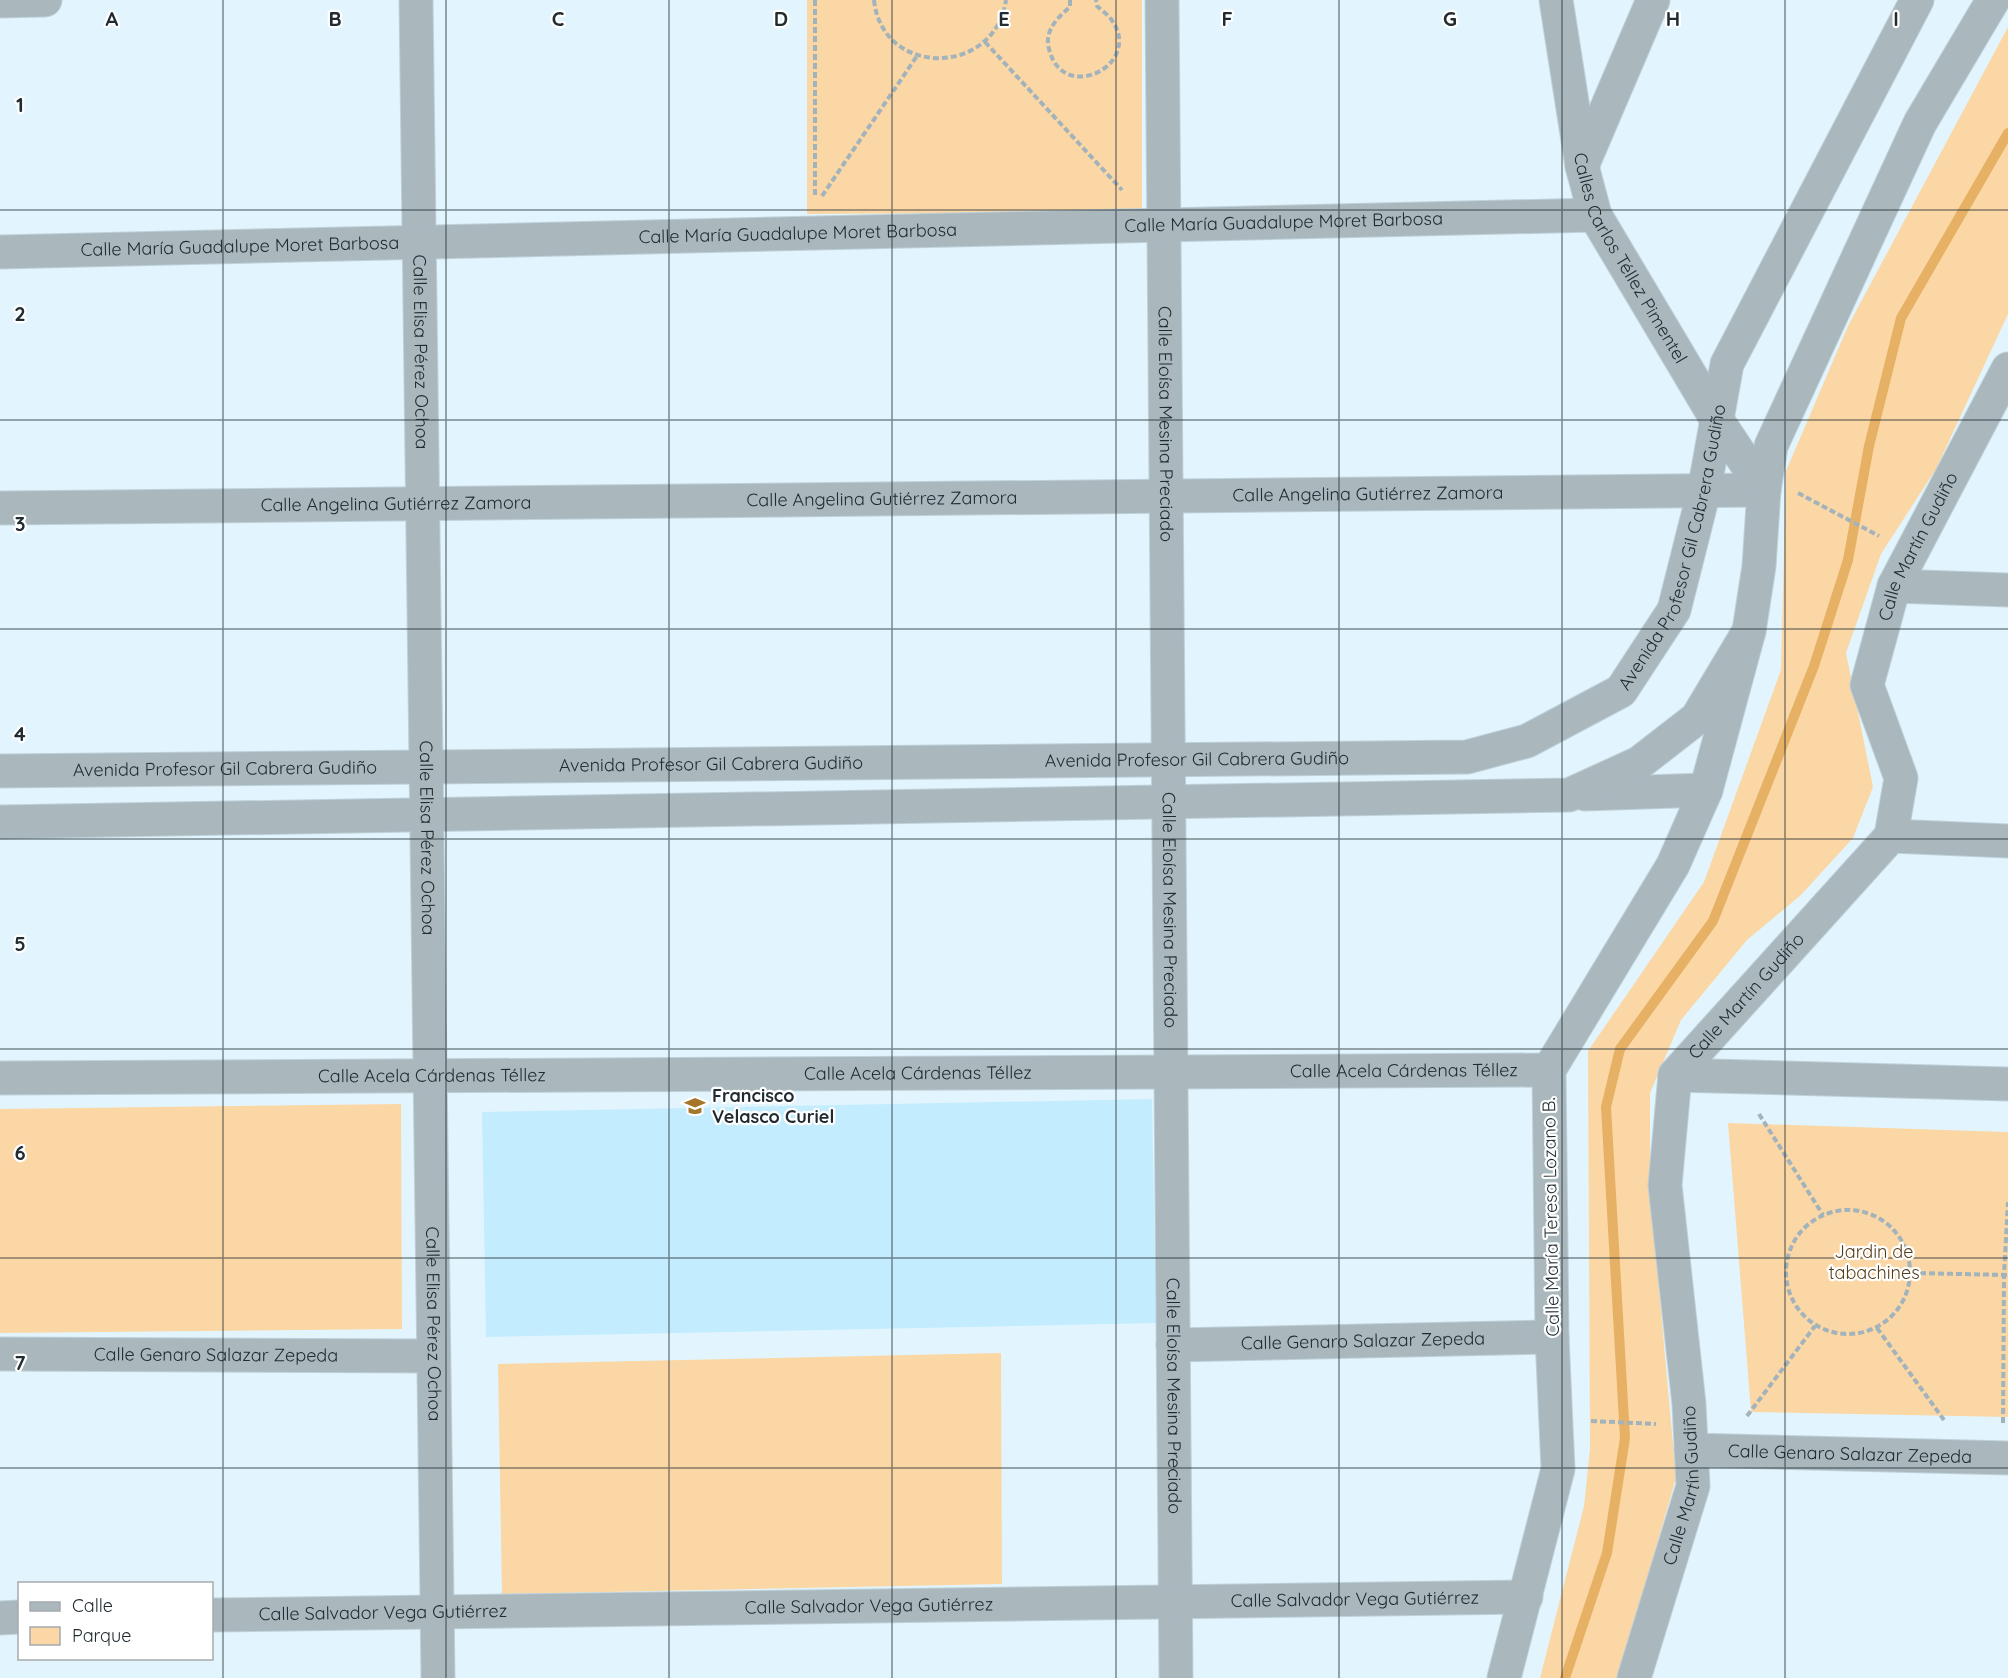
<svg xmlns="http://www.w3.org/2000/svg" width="2008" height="1678" font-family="Quicksand,sans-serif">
<rect width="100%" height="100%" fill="#e2f5fe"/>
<polygon fill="#c3edfe" points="1152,1099 1156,1323 486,1337 482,1112"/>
<g fill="#fbd7a5">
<polygon points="807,0 1142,0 1142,212 807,214"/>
<polygon points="2008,27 2008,314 1936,469 1881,554 1846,653 1873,787 1853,838 1801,895 1747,940 1681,1020 1650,1093 1650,1189 1676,1478 1618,1678 1540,1678 1584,1506 1590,1449 1588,1051 1704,882 1781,670 1786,471 1848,326"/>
<polygon points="401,1104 402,1329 0,1333 0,1109"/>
<polygon points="1728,1123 2008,1132 2008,1417 1751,1412"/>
<polygon points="1001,1353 1002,1584 502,1594 498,1364"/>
</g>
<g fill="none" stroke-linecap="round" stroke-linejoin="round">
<polyline stroke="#e7b165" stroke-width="10" points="1565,1678 1607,1553 1625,1438 1606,1107 1620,1049 1713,921 1814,666 1848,560 1869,446 1901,318 2008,133"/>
<g stroke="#bfd1d9" stroke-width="35">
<g id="minor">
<path id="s1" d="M416,0L438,1678"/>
<path id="s2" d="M1162,0L1176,1678"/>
<path id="s3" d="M1556,0L1582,166L1595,215L1717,420L1764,490"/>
<polyline points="0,1 45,0"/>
<polyline points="1582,166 1653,0"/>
<path id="s4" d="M0,252L1595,215"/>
<path id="s5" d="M0,508L1764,490"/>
<polyline points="1894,586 2008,590"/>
<path id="s6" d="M0,771L1467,757L1527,741L1621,691L1674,610L1704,491L1727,364L1917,0"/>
<polyline points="1585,794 1706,790"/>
<polyline points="0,822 1569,795 1639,763 1697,718 1749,631"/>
<polyline points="1891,836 2008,841"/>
<polyline points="1675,1075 2008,1084"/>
<path id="s7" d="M0,1078L1549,1070"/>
<path id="s8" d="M1173,1345L1552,1337"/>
<path id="s9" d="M0,1354L433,1356"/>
<path id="s10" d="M1691,1450L2008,1458"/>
<path id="s11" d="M212,1615L1526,1597"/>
<polyline points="0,1618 20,1617"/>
<polyline points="1504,1678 1558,1469 1552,1337 1549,1070 1673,865 1706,790 1749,631 1759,566 1764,490 1771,446 1920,123 1993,0"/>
<path id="s12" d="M1634,1678L1693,1486L1689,1404L1665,1185L1675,1075L1891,836L1901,778L1867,685L1894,586L2008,369"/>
</g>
</g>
<g stroke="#a2b3bb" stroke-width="4" stroke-dasharray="6 3" stroke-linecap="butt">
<polyline points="815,0 815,196"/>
<path d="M874,0C882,78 995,77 1006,0"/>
<path d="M1070,0V7C1057,18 1044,31 1049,49C1063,106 1145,64 1111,19C1107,14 1101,10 1097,6L1096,0"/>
<polyline points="985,42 1122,190"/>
<polyline points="822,196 917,56"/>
<polyline points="1798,493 1879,536"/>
<polyline points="1759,1114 1823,1215"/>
<circle cx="1848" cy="1272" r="62"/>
<polyline points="1911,1273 2008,1275"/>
<polyline points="1877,1328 1944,1420"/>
<polyline points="1747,1416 1815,1326"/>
<polyline points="1591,1421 1656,1424"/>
<polyline points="2003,1423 2004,1275 2008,1202"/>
</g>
<use href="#minor" stroke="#aab8be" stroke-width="33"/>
</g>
<path fill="none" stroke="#202c31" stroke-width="1.5" stroke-opacity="0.55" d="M223,0V1678M446,0V1678M669,0V1678M892,0V1678M1116,0V1678M1339,0V1678M1562,0V1678M1785,0V1678M0,210H2008M0,420H2008M0,629H2008M0,839H2008M0,1049H2008M0,1258H2008M0,1468H2008"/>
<defs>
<g id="school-bare" transform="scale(1.62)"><path d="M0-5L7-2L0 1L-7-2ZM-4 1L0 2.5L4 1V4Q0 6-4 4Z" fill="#a5752a" stroke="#fff" stroke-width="2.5" paint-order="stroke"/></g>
</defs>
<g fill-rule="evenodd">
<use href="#school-bare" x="695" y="1106"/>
</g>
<g text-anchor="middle" stroke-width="4.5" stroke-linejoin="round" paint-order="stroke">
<g font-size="18" fill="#202c31" stroke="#fff">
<text dy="6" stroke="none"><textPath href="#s4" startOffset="1284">Calle María Guadalupe Moret Barbosa</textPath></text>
<text dy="6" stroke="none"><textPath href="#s4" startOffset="798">Calle María Guadalupe Moret Barbosa</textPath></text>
<text dy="6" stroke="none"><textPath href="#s4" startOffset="240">Calle María Guadalupe Moret Barbosa</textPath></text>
<text dy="6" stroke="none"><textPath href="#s3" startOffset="272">Calles Carlos Téllez Pimentel</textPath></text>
<text dy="6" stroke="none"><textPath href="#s1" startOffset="352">Calle Elisa Pérez Ochoa</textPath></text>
<text dy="6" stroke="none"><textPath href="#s2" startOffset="424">Calle Eloísa Mesina Preciado</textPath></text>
<text dy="6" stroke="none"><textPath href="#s5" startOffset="1368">Calle Angelina Gutiérrez Zamora</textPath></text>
<text dy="6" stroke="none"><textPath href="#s5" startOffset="882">Calle Angelina Gutiérrez Zamora</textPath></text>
<text dy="6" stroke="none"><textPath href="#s5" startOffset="396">Calle Angelina Gutiérrez Zamora</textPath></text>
<text dy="6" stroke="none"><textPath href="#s6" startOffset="1791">Avenida Profesor Gil Cabrera Gudiño</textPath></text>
<text dy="6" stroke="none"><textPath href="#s12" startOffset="1242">Calle Martín Gudiño</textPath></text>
<text dy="6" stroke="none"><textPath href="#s6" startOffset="1197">Avenida Profesor Gil Cabrera Gudiño</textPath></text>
<text dy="6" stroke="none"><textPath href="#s6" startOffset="711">Avenida Profesor Gil Cabrera Gudiño</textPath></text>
<text dy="6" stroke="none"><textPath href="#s6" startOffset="225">Avenida Profesor Gil Cabrera Gudiño</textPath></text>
<text dy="6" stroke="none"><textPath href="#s1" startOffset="838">Calle Elisa Pérez Ochoa</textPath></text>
<text dy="6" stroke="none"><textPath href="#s2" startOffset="910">Calle Eloísa Mesina Preciado</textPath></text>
<text dy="6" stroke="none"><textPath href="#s12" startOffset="720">Calle Martín Gudiño</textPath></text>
<text dy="6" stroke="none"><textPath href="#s7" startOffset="1404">Calle Acela Cárdenas Téllez</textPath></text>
<text dy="6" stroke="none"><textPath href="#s7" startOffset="918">Calle Acela Cárdenas Téllez</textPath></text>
<text dy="6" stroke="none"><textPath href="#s7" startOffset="432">Calle Acela Cárdenas Téllez</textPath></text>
<text transform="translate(1551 1217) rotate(-91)" y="6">Calle María Teresa Lozano B.</text>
<text dy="6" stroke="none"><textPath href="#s1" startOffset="1324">Calle Elisa Pérez Ochoa</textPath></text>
<text dy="6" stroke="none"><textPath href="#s8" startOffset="190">Calle Genaro Salazar Zepeda</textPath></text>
<text dy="6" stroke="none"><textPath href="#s9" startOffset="216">Calle Genaro Salazar Zepeda</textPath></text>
<text dy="6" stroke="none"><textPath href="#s2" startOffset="1396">Calle Eloísa Mesina Preciado</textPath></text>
<text dy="6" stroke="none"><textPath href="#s10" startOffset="159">Calle Genaro Salazar Zepeda</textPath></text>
<text dy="6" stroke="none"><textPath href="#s12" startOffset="200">Calle Martín Gudiño</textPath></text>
<text dy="6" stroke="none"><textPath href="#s11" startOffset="1143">Calle Salvador Vega Gutiérrez</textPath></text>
<text dy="6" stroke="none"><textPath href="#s11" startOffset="657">Calle Salvador Vega Gutiérrez</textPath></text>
<text dy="6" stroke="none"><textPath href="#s11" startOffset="171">Calle Salvador Vega Gutiérrez</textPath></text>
</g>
<g font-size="18" font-weight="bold" fill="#202c31" stroke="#fff" text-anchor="start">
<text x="712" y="1102">Francisco<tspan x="712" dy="21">Velasco Curiel</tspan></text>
</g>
<g font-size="18" fill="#543d1c" stroke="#fff">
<text x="1874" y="1258">Jardin de<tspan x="1874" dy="21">tabachines</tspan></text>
</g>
</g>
<g font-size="20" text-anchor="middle" font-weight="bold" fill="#202c31" stroke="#fff" stroke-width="4.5" stroke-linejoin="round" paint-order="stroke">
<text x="112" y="26">A</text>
<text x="335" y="26">B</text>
<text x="558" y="26">C</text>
<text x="781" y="26">D</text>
<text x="1004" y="26">E</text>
<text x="1227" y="26">F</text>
<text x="1450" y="26">G</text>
<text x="1673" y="26">H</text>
<text x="1896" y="26">I</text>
<text x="20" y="112">1</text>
<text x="20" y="321">2</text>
<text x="20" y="531">3</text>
<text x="20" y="741">4</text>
<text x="20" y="951">5</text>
<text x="20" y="1160">6</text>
<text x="20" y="1370">7</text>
</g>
<rect x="18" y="1582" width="195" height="78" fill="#ffffff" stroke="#a6abad" stroke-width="1.5"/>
<rect x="30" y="1602" width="30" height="9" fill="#aab8be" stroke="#a6abad" stroke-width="1.5"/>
<text x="72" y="1612" font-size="18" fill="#202c31">Calle</text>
<rect x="30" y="1627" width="30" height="18" fill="#fbd7a5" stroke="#a6abad" stroke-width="1.5"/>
<text x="72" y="1642" font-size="18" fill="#202c31">Parque</text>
</svg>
